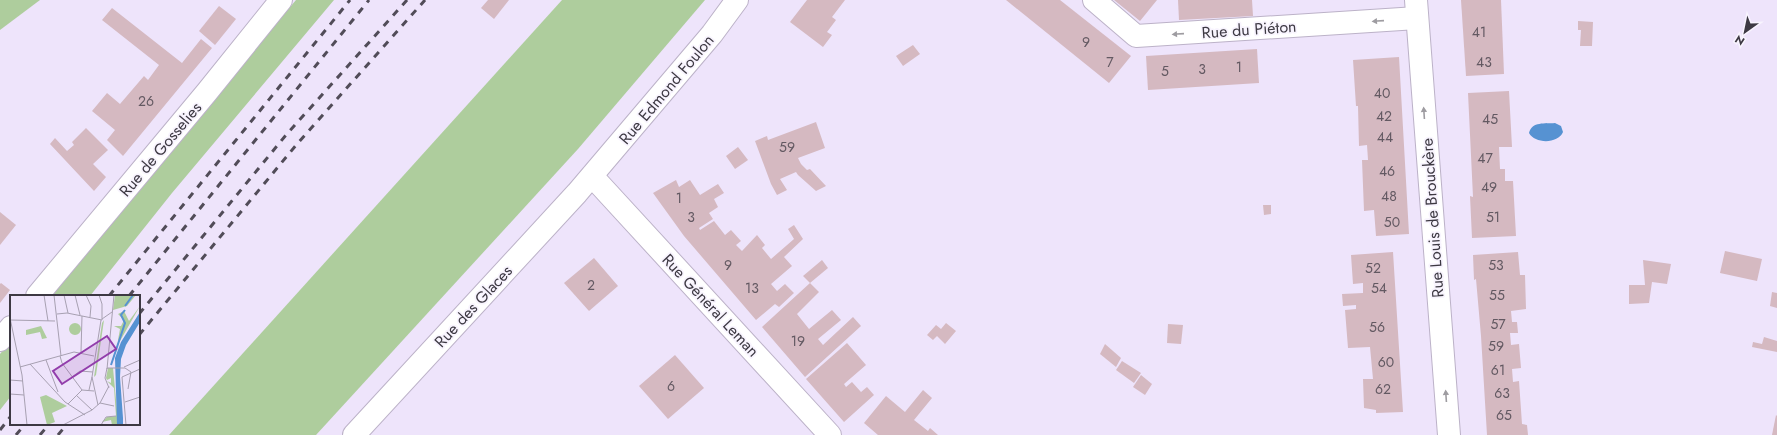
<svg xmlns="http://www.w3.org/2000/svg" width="1777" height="435" font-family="Jost,sans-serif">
<rect width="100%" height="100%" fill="#eee4fb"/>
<g fill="#aecd9d">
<polygon points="0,0 40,0 0,30"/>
<polygon points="296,0 334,0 172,193 90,296 48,296"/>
<polygon points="562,0 705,0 578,149 316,435 169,435"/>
<polygon points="11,341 11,396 0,410 0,354"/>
</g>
<path fill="#5692d2" d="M1555,123L1561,126L1563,132C1558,144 1535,144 1529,133C1532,121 1545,124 1555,123Z"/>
<g fill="#d5b9c1">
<polygon points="488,0 509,0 494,19 481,8"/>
<polygon points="807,0 845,0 832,17 836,20 827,32 832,35 823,47 790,22"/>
<polygon points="1006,0 1060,0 1131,56 1109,83"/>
<polygon points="1114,0 1157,0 1140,21"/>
<polygon points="1178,0 1252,0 1253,16 1179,20"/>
<polygon points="1461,0 1501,0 1504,74 1466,76"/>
<polygon points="219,6 236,19 215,45 199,31"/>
<polygon points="112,8 182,63 201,39 212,48 123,156 107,140 115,130 92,111 107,93 120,104 144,76 148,80 159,65 102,20"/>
<polygon points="1578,21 1593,22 1592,46 1580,46 1581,30 1578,30"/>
<polygon points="913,45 920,54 903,66 896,56"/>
<polygon points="1257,49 1259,83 1148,90 1146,56"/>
<polygon points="1399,57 1409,234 1376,236 1374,210 1364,211 1362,160 1368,160 1367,145 1359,146 1358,106 1356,106 1353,60"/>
<polygon points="1509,91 1512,147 1499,147 1500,169 1505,169 1505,181 1513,181 1516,236 1472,238 1470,196 1473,197 1468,93"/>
<polygon points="816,122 825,148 798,158 801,164 807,170 810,169 826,186 816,191 798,175 796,172 780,179 787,190 777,195 771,184 755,141 767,136 768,140"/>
<polygon points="86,128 108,150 93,164 106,177 94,191 50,144 55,138 67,151 74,145 72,142"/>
<polygon points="738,147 748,160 735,169 726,156"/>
<polygon points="676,180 679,187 690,180 700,195 718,184 724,193 714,199 718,207 709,213 713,219 699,228 700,230 714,221 725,235 731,230 741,241 736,245 742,251 757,235 765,245 762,248 771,259 794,239 788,229 794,225 803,239 784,257 792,266 771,284 777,291 785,284 794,293 779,307 775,304 756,320 684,236 653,193"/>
<polygon points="1263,205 1271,205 1271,214 1264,215"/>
<polygon points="0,212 16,225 0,245"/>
<polygon points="1725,251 1762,259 1757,281 1720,273"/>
<polygon points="1393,252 1403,412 1376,413 1376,410 1364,408 1363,379 1373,379 1370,347 1348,348 1345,310 1356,309 1356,305 1343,306 1342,294 1363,293 1363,283 1353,284 1351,255"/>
<polygon points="1518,252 1520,275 1525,275 1526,309 1511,311 1512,322 1517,322 1518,333 1510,333 1511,345 1519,344 1521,368 1512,369 1513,382 1519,381 1522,424 1527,425 1528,435 1487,435 1481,336 1476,279 1474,280 1473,255"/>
<polygon points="594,258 618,286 589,311 564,283"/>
<polygon points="822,260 828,268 810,283 803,276"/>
<polygon points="1643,260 1671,264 1667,284 1652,282 1649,303 1629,304 1629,285 1645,285"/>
<polygon points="1,283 10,290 0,303 0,284"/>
<polygon points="810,283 819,292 797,314 809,329 832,310 841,320 818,339 823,345 853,317 861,326 805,377 762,327"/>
<polygon points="1772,292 1777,293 1777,308 1770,306"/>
<polygon points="946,323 956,331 945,344 937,336 933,340 927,335 936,325 941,329"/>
<polygon points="1168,324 1183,325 1181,344 1167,343"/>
<polygon points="1764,337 1777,341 1777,352 1752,347 1753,342 1762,344"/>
<polygon points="847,343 866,365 844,384 846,387 852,382 861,392 867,387 874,395 844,422 806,379"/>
<polygon points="1105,344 1121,358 1116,367 1100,354"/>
<polygon points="675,355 704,388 668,419 639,386"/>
<polygon points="1122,361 1141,373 1134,383 1116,370"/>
<polygon points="1141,375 1152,384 1145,395 1133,387"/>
<polygon points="923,390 932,398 914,420 928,431 930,428 938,435 878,435 864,423 886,396 905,412"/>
<polygon points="1776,415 1777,416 1777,435 1772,435"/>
</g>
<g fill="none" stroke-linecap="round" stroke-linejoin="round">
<g stroke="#bcb2c8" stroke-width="24">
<g id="street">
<polyline points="1094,0 1136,36 1417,18"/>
<polyline points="1416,0 1449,435"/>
<polyline points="592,176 830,435"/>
<polyline points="37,296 207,92 281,0"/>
<polyline points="0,340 11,327"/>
<polyline points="354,435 577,193 712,34 737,0"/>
</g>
</g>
<use href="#street" stroke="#fff" stroke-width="22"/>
<g stroke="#514c58" stroke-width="3" stroke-dasharray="7 7" stroke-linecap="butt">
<polyline points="109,296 350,0"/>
<polyline points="129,296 369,0"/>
<polyline points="139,314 286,135 407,0"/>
<polyline points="139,335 297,144 425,0"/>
<polyline points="0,430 11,416"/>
<polyline points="16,435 25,424"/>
<polyline points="40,435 49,424"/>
<polyline points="58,435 67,424"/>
</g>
</g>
<defs><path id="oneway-solid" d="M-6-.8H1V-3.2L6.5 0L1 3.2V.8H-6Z"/></defs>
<g fill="#9e9ca1">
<use href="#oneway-solid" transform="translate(1378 21) rotate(176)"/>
<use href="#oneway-solid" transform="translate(1178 34) rotate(176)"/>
<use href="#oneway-solid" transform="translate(1424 113) rotate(-94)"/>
<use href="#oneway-solid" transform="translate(1446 396) rotate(-94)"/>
</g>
<g text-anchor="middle" stroke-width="3.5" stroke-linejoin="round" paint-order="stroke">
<g font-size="14" fill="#635962">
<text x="1479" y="37">41</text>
<text x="1086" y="47">9</text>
<text x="1110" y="67">7</text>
<text x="1484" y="67">43</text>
<text x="1239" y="72">1</text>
<text x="1202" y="74">3</text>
<text x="1165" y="76">5</text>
<text x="1382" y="98">40</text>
<text x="146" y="106">26</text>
<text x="1384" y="121">42</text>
<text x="1490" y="124">45</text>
<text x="1385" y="142">44</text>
<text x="787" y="152">59</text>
<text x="1485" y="163">47</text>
<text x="1387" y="176">46</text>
<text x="1489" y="192">49</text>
<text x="1389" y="201">48</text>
<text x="679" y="203">1</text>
<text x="691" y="222">3</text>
<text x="1493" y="222">51</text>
<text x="1392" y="227">50</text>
<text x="728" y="270">9</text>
<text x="1496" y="270">53</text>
<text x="1373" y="273">52</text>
<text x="591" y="290">2</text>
<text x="752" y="293">13</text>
<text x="1379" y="293">54</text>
<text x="1497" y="300">55</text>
<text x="1498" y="329">57</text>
<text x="1377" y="332">56</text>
<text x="798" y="346">19</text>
<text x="1496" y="351">59</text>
<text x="1386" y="367">60</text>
<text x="1498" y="375">61</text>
<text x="671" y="391">6</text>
<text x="1383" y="394">62</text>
<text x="1502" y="398">63</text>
<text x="1504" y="420">65</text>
</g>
<g font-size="16" fill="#3d3943" stroke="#f8f4fe">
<text transform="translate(1249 29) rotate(-4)" y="6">Rue du Piéton</text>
<text transform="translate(666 89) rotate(-50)" y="6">Rue Edmond Foulon</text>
<text transform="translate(160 149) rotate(-50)" y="6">Rue de Gosselies</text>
<text transform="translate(1432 218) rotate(-94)" y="6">Rue Louis de Brouckère</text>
<text transform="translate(711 305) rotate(47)" y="6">Rue Général Leman</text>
<text transform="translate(473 306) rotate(-47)" y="6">Rue des Glaces</text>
</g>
</g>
<g transform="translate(10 295)">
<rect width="130" height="130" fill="#eee4fb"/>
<path d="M105,0H126L117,11L103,15ZM130,11L110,46L108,45L110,34L104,31H111L114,25L108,19L114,16L119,26ZM94,25L86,80L84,82L92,28ZM59 34a6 6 0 1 1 12 0a6 6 0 1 1-12 0ZM31,31L37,43L32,44L30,37L16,40V35ZM98,73H103L107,115V130H102L101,125L92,127L97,122L106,121L104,93L97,86L101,88V83L97,85L96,83ZM36,100L57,111L42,118L45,127L37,130L30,102Z" fill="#aecd9d"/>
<path d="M130,17V27L116,50L111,64L110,82L113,123V130H107L105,63L111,47Z" fill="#5692d2"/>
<path fill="none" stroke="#5692d2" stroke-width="2" d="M115,11L123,0M101,70L115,28L111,20L115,15"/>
<path fill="none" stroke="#a7a0b1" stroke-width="1" d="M34,0L38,26M44,0L51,61M54,0L58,18M65,0L70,20M76,0L81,11L80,22M47,19L57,18L92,25V9L89,0M0,23L12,80L17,130M92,24L102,17M0,25L45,26M71,57L72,21M50,61L52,68L72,95M36,65L48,97M20,69L55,107L75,120M10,72L64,57L84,61M114,72L130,65M97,74L104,0M62,82L70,76L83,77M0,85L13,86M99,93L95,83L97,73H115L121,77M118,94L121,77M79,95L82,82M0,99L14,100M66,100L82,115M115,107L130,102M90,108L104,111M58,109L72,95L84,96M88,110L82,82L91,25M53,130L82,115L90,108L99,91M91,130L96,122L106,121M116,130L112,82L130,74"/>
<path fill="#923dab" fill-opacity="0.15" stroke="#923dab" stroke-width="2" d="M97,41L106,54L52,89L43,76Z"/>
<rect width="130" height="130" fill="none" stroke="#3d3943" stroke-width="2"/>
</g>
<g transform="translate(1745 32) rotate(213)" stroke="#f8f4fe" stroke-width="3" paint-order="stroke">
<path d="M0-3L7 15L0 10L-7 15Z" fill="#3d3943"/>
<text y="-6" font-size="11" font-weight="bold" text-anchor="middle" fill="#3d3943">N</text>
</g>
</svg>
